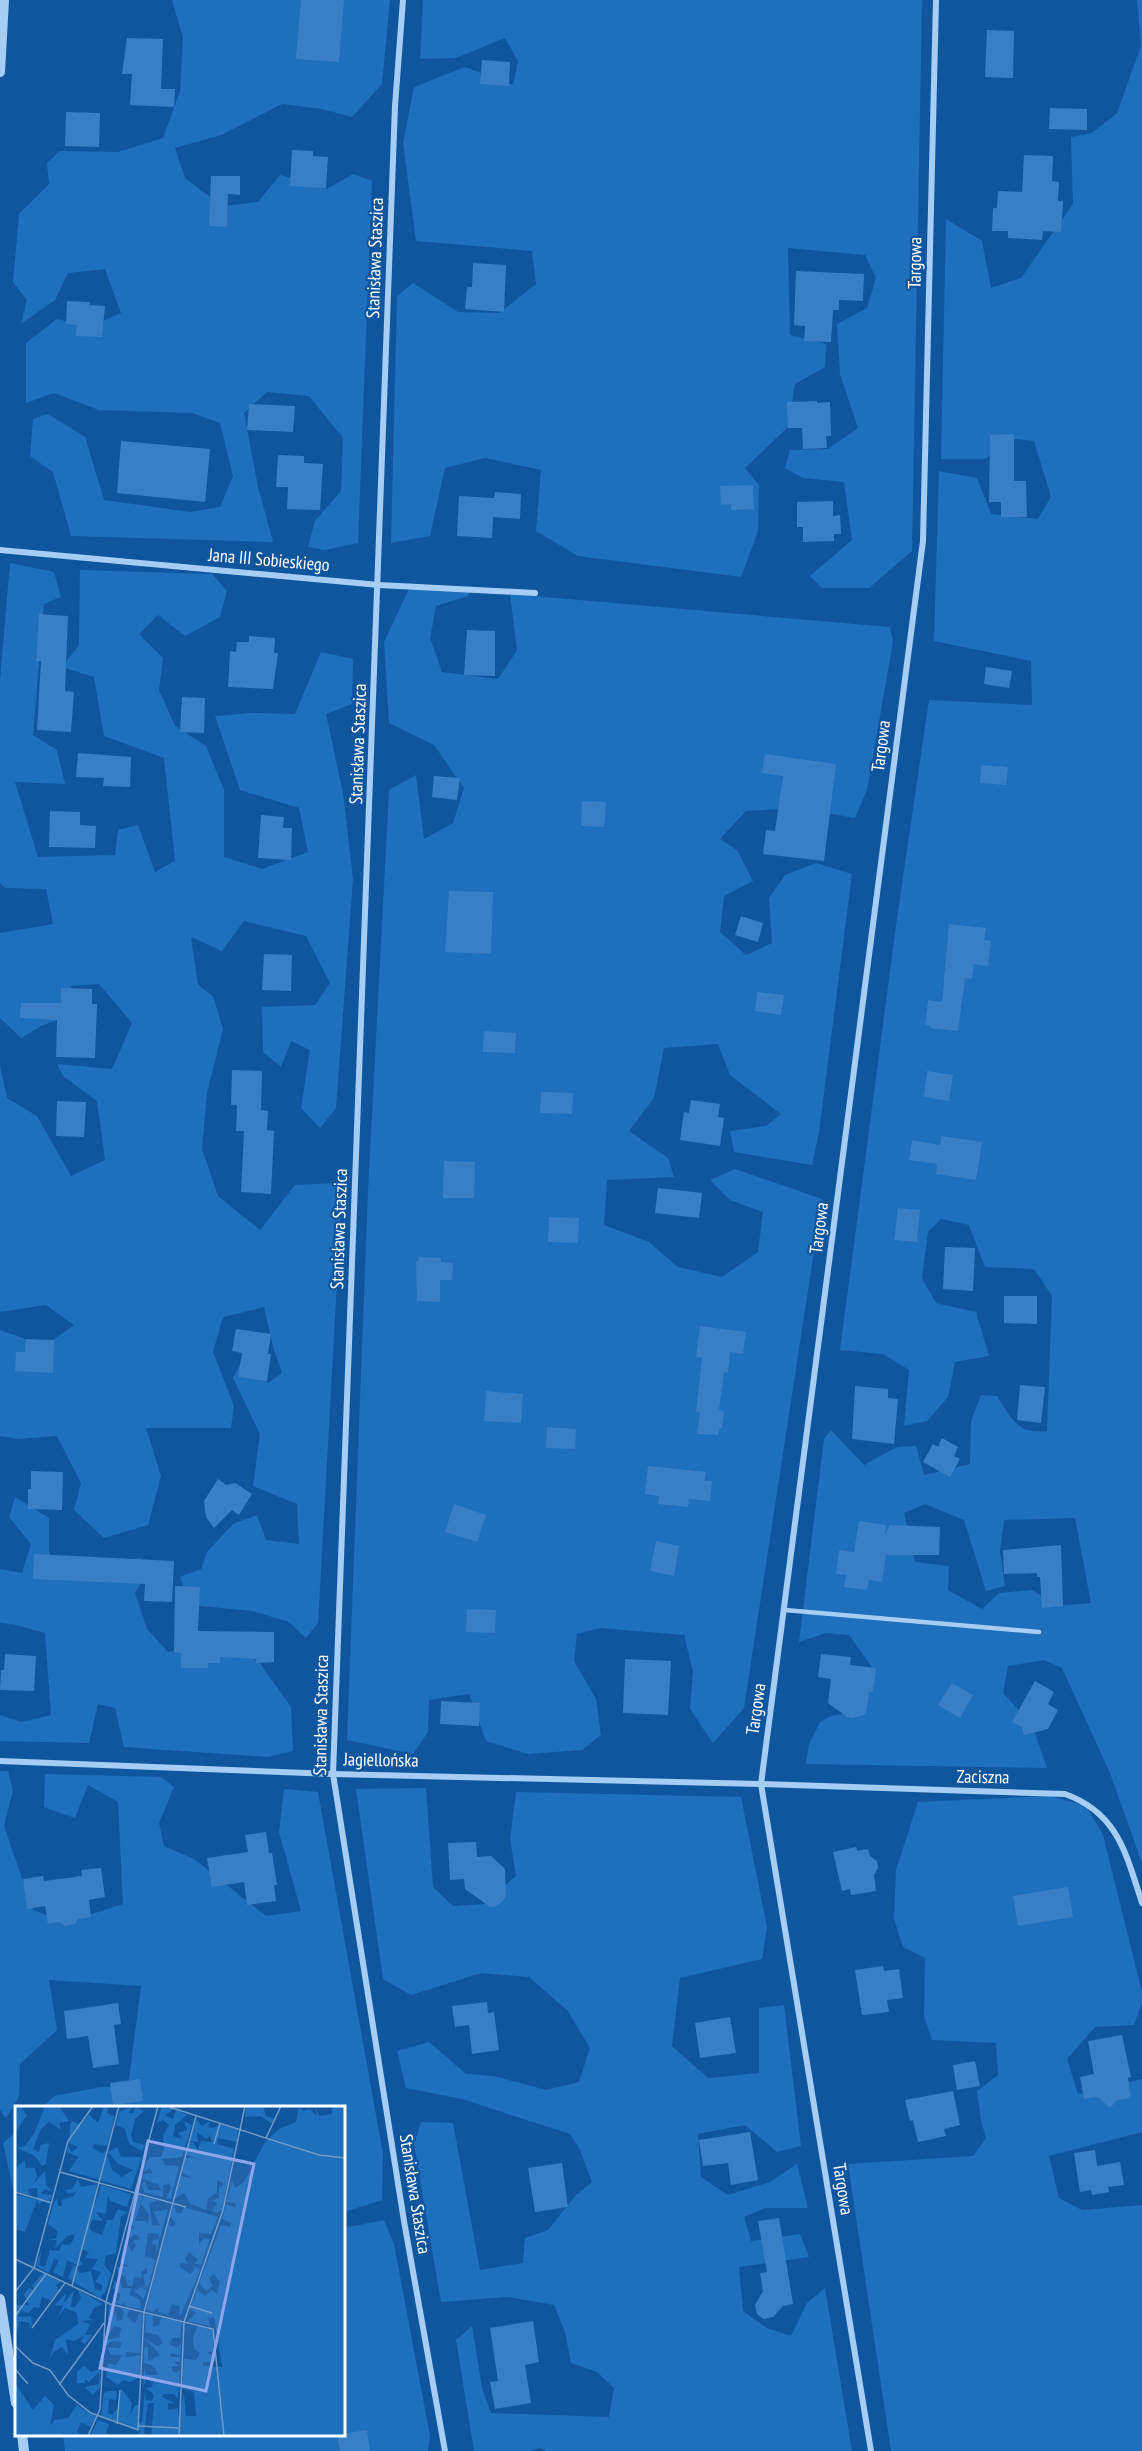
<svg xmlns="http://www.w3.org/2000/svg" width="1142" height="2451" font-family="'PT Sans Narrow',sans-serif">
<rect width="100%" height="100%" fill="#10569e"/>
<g fill="#1e6fbc" fill-rule="evenodd">
<polygon points="172,0 390,0 382,84 352,117 322,109 282,104 221,135 175,148 185,178 222,206 258,202 280,175 327,189 353,174 372,181 358,543 325,550 308,547 315,521 341,491 343,438 309,396 267,392 244,413 258,487 273,542 71,536 53,472 30,456 33,419 48,414 85,437 104,500 190,512 220,507 233,476 220,423 192,413 99,410 54,393 26,403 26,343 57,319 89,327 121,313 105,269 68,273 55,300 21,324 27,300 13,282 19,214 49,184 47,163 60,151 118,152 163,138 180,91 183,38"/>
<polygon points="423,0 922,0 912,551 869,588 822,588 810,576 852,540 844,482 803,478 785,468 790,450 828,449 858,428 840,374 837,324 867,308 876,278 865,255 788,248 790,335 826,344 825,367 795,384 788,427 745,468 759,485 758,531 741,577 578,556 536,531 541,470 485,458 445,468 430,536 391,543 397,296 413,283 458,312 499,313 536,284 532,251 416,241 403,143 414,87 465,67 513,85 518,61 505,38 456,58 420,59"/>
<path d="M1137,0H1142V1863L1110,1773L1062,1668L1044,1660L1008,1666L1003,1693L1032,1725L1047,1768L806,1764L809,1744L820,1722L831,1716L858,1711L874,1670L849,1635L826,1633L799,1642L824,1439L831,1430L864,1465L897,1447L916,1446L924,1475L970,1464L971,1421L981,1395L997,1396C1011,1418 1018,1435 1047,1431L1052,1296L1034,1269L985,1267L969,1225L941,1219L928,1232L922,1278L936,1303L976,1312L989,1356L955,1362L948,1397L927,1421L904,1426L909,1370L883,1354L840,1350L898,911L929,700L1032,705L1031,661L934,641L939,471L977,478L991,514L1038,519L1051,497L1034,441L1015,439L985,459H941L946,219L982,241L991,288L1021,278L1073,204L1071,137L1092,133L1117,113L1141,46ZM925,1504L964,1520L986,1591L1005,1586L1000,1551L1004,1520L1075,1518L1091,1603L1055,1606L1033,1590L999,1593L982,1609L948,1590L949,1566L915,1562L904,1513Z"/>
<polygon points="10,563 54,572 61,597 44,604 33,735 57,750 65,784 15,782 38,857 115,855 118,830 138,825 155,872 175,861 164,758 104,736 94,677 62,667 79,645 80,570 212,574 227,591 220,617 185,636 158,615 139,634 163,658 159,690 175,726 206,746 224,790 224,857 262,869 308,852 299,808 240,790 215,716 252,713 295,714 321,652 353,659 352,704 326,714 343,793 353,879 336,1108 320,1128 301,1108 310,1050 291,1041 281,1067 263,1052 262,1007 315,1005 330,983 306,936 244,921 222,951 191,937 198,985 213,996 223,1029 207,1093 202,1149 218,1196 260,1230 295,1185 335,1183 341,1211 318,1623 306,1638 289,1622 252,1611 190,1605 180,1577 201,1569 207,1552 233,1524 257,1515 266,1540 299,1544 297,1504 253,1486 260,1434 233,1378 243,1359 268,1383 282,1373 273,1347 264,1307 223,1317 213,1352 234,1406 231,1428 146,1428 161,1476 148,1525 104,1538 74,1510 81,1483 57,1436 17,1439 0,1436 0,1330 45,1346 74,1325 46,1305 0,1312 0,1065 7,1098 37,1116 71,1176 105,1160 97,1101 63,1076 57,1064 112,1069 132,1023 99,984 71,986 69,1016 41,1026 21,1038 0,1018 0,933 53,924 46,889 5,888 0,883 0,680"/>
<polygon points="472,588 468,596 436,606 430,638 442,672 498,679 517,650 510,594 890,627 893,642 867,790 855,818 798,808 746,811 720,839 737,850 753,881 724,896 720,932 746,955 772,943 769,898 785,875 816,863 852,874 819,1132 812,1165 734,1152 730,1131 766,1126 781,1114 730,1075 718,1044 664,1048 654,1098 629,1131 668,1158 674,1177 607,1180 604,1225 649,1242 678,1267 722,1277 758,1252 763,1212 730,1200 710,1180 735,1169 822,1199 744,1708 713,1743 690,1709 693,1671 684,1635 600,1628 577,1634 574,1661 596,1699 601,1735 582,1750 528,1754 486,1741 469,1694 429,1700 428,1732 413,1754 347,1740 368,1191 389,790 416,775 424,839 453,823 464,788 434,745 389,723 384,642 409,589"/>
<polygon points="15,1497 49,1518 49,1550 52,1569 141,1558 145,1576 135,1593 147,1629 168,1652 232,1641 240,1652 259,1662 291,1707 293,1751 267,1757 124,1747 115,1708 98,1704 89,1743 0,1741 0,1715 22,1722 51,1715 45,1633 12,1624 0,1623 0,1569 22,1573 31,1544 9,1517"/>
<polygon points="0,1771 8,1771 13,1790 4,1826 33,1910 67,1922 123,1904 118,1802 88,1785 75,1818 44,1807 45,1774 161,1777 174,1787 159,1823 164,1846 194,1859 266,1916 301,1911 279,1832 284,1789 318,1792 383,2154 382,2200 348,2211 344,2209 344,2108 43,2107 54,2096 101,2087 128,2087 141,1986 49,1980 57,2030 20,2064 19,2097 6,2118 0,2110"/>
<polygon points="426,1788 433,1887 453,1906 484,1904 516,1876 510,1839 516,1792 741,1797 767,1927 762,1959 680,1978 672,2046 708,2078 759,2073 759,2008 784,2005 801,2146 777,2152 745,2125 698,2134 701,2177 728,2195 770,2182 797,2164 808,2208 765,2208 744,2217 751,2241 800,2234 809,2257 739,2267 743,2311 767,2328 791,2336 807,2303 825,2288 852,2451 547,2451 540,2448 530,2451 474,2451 456,2340 472,2326 482,2388 491,2413 609,2417 614,2388 597,2372 571,2363 565,2332 554,2305 508,2297 441,2302 414,2144 421,2122 453,2123 480,2270 523,2263 525,2238 548,2230 576,2195 592,2182 580,2150 570,2134 462,2099 406,2088 397,2051 429,2042 466,2074 494,2076 546,2090 579,2082 590,2048 568,2011 529,1977 481,1973 411,1995 383,1979 356,1789"/>
<polygon points="1050,1796 1086,1806 1103,1835 1142,1992 1142,2003 1134,2025 1095,2027 1067,2059 1078,2094 1142,2079 1142,2132 1049,2156 1059,2198 1082,2210 1142,2205 1142,2451 891,2451 848,2164 973,2156 986,2138 981,2120 977,2091 998,2075 996,2043 932,2040 924,2016 925,1958 903,1947 894,1919 896,1870 918,1802"/>
<polygon points="16,2132 16,2201 3,2143"/>
<polygon points="384,2220 394,2244 430,2436 428,2451 65,2451 63,2435 344,2434 344,2228"/>
</g>
<g fill="#397fc6">
<polygon points="301,0 344,0 339,62 296,59"/>
<polygon points="987,30 1014,31 1013,78 985,77"/>
<polygon points="127,38 163,39 161,89 175,89 174,107 130,105 132,74 122,74"/>
<polygon points="482,60 510,62 509,86 480,84"/>
<polygon points="1050,108 1087,109 1087,130 1049,129"/>
<polygon points="66,112 100,113 99,147 65,146"/>
<polygon points="292,150 313,151 313,156 328,157 326,188 290,186"/>
<polygon points="1024,155 1053,156 1052,181 1059,182 1058,201 1063,201 1061,232 1043,231 1042,240 1008,238 1008,231 992,231 993,208 997,208 998,191 1022,192"/>
<polygon points="211,176 240,176 240,195 228,194 227,227 209,226"/>
<polygon points="473,263 506,265 504,312 465,309 467,287 472,287"/>
<polygon points="796,271 864,274 863,301 839,300 839,310 833,310 831,342 804,341 805,326 794,325"/>
<polygon points="67,301 90,302 89,305 105,306 102,337 76,336 77,325 66,324"/>
<polygon points="817,401 817,403 830,402 831,436 826,436 827,448 803,449 802,428 788,428 787,402"/>
<polygon points="249,404 295,406 293,432 247,430"/>
<polygon points="1014,434 1014,481 1026,481 1027,517 1001,517 1001,502 989,502 990,435"/>
<polygon points="121,441 210,449 205,502 117,493"/>
<polygon points="278,455 304,456 304,463 323,464 320,510 287,509 288,487 276,487"/>
<polygon points="753,485 754,509 731,510 731,504 721,505 720,486"/>
<polygon points="495,492 521,494 520,519 493,517 492,538 457,536 459,496 494,498"/>
<polygon points="833,501 833,516 840,515 841,534 834,534 834,541 803,542 803,527 797,527 797,502"/>
<polygon points="39,614 68,616 65,691 74,692 71,732 37,730 41,661 36,661"/>
<polygon points="467,630 495,631 495,676 464,675"/>
<polygon points="249,636 275,638 274,653 278,653 273,689 228,687 230,651 236,652 237,642 249,642"/>
<polygon points="986,667 1012,671 1009,688 984,684"/>
<polygon points="182,697 205,698 204,733 180,732"/>
<polygon points="78,753 131,757 130,787 103,786 104,778 76,777"/>
<polygon points="765,754 836,764 824,861 763,854 766,830 775,831 783,776 762,773"/>
<polygon points="981,765 1008,767 1006,785 980,783"/>
<polygon points="434,776 460,778 457,800 432,797"/>
<polygon points="582,801 606,802 604,827 581,826"/>
<polygon points="50,811 80,812 80,825 96,826 95,848 49,847"/>
<polygon points="261,815 284,817 283,828 292,828 291,860 258,858"/>
<polygon points="449,891 493,892 491,954 445,952"/>
<polygon points="741,916 763,923 758,942 735,935"/>
<polygon points="949,924 986,928 984,940 991,941 988,966 974,964 972,979 965,978 958,1031 930,1028 931,1026 925,1025 928,1000 942,1002"/>
<polygon points="264,954 292,955 291,991 262,990"/>
<polygon points="61,988 92,989 92,1004 97,1004 95,1058 56,1057 57,1020 20,1018 21,1003 61,1003"/>
<polygon points="757,992 784,995 781,1015 755,1011"/>
<polygon points="484,1031 516,1033 515,1053 483,1052"/>
<polygon points="232,1070 262,1071 261,1110 268,1111 267,1130 274,1131 271,1194 241,1192 244,1131 236,1131 237,1105 231,1105"/>
<polygon points="927,1071 953,1075 949,1101 924,1097"/>
<polygon points="541,1092 573,1093 572,1114 540,1113"/>
<polygon points="691,1100 720,1104 718,1117 724,1118 720,1146 680,1140 684,1112 689,1113"/>
<polygon points="57,1101 86,1102 84,1137 56,1136"/>
<polygon points="941,1136 982,1142 976,1180 936,1174 937,1164 909,1160 912,1140 940,1145"/>
<polygon points="444,1161 475,1162 474,1198 443,1198"/>
<polygon points="658,1188 702,1193 699,1218 655,1213"/>
<polygon points="898,1208 920,1210 917,1242 894,1240"/>
<polygon points="549,1217 579,1218 578,1243 548,1242"/>
<polygon points="945,1247 975,1248 973,1291 943,1289"/>
<polygon points="419,1257 441,1258 441,1262 453,1263 452,1280 440,1280 440,1302 417,1301 416,1261 418,1261"/>
<polygon points="1004,1296 1037,1296 1037,1324 1004,1323"/>
<polygon points="700,1326 746,1332 743,1354 730,1352 728,1373 724,1372 719,1410 724,1411 722,1428 719,1428 718,1435 697,1434 700,1412 696,1412 702,1358 696,1357"/>
<polygon points="236,1329 271,1334 268,1354 271,1354 267,1381 238,1377 242,1353 232,1351"/>
<polygon points="26,1339 54,1340 53,1373 15,1371 16,1352 25,1352"/>
<polygon points="1020,1385 1045,1387 1041,1423 1017,1420"/>
<polygon points="855,1386 888,1389 888,1398 898,1399 894,1444 852,1439"/>
<polygon points="486,1391 523,1394 521,1423 484,1421"/>
<polygon points="547,1427 576,1429 575,1449 546,1448"/>
<polygon points="942,1438 958,1447 954,1456 960,1459 950,1477 923,1462 933,1444 938,1447"/>
<polygon points="648,1466 706,1472 705,1481 712,1481 710,1501 689,1499 688,1507 658,1504 659,1496 645,1494"/>
<polygon points="31,1471 63,1472 62,1510 28,1509 28,1489 31,1489"/>
<polygon points="218,1479 226,1485 235,1483 252,1494 239,1515 232,1510 214,1528 206,1517 204,1501"/>
<polygon points="454,1504 486,1515 477,1542 445,1532"/>
<polygon points="859,1521 886,1525 885,1534 890,1525 940,1527 939,1555 886,1555 882,1582 869,1580 867,1590 844,1587 846,1575 836,1574 839,1550 854,1552"/>
<polygon points="656,1541 679,1546 674,1576 650,1571"/>
<polygon points="1061,1545 1063,1606 1042,1608 1040,1577 1037,1577 1037,1573 1004,1574 1003,1550"/>
<polygon points="34,1554 174,1561 172,1602 144,1601 145,1584 33,1579"/>
<polygon points="175,1586 200,1587 198,1631 274,1632 274,1662 256,1663 256,1659 220,1657 220,1663 208,1663 208,1668 181,1668 181,1653 174,1652"/>
<polygon points="467,1609 496,1610 495,1633 466,1632"/>
<polygon points="5,1654 36,1656 34,1691 0,1690 1,1670 4,1670"/>
<polygon points="821,1654 851,1657 850,1665 876,1668 873,1692 869,1692 866,1714 853,1718 847,1717 828,1703 831,1679 818,1677"/>
<polygon points="625,1659 671,1661 668,1715 623,1713"/>
<polygon points="1035,1681 1054,1692 1048,1704 1058,1710 1048,1729 1024,1735 1022,1727 1012,1722"/>
<polygon points="952,1683 973,1695 960,1718 938,1705"/>
<polygon points="441,1701 480,1703 479,1726 440,1724"/>
<polygon points="266,1832 269,1853 272,1853 277,1885 274,1885 276,1901 247,1905 244,1882 212,1887 207,1858 248,1852 245,1835"/>
<polygon points="476,1842 477,1857 491,1856 505,1869 506,1897 498,1906 490,1907 465,1889 464,1879 450,1880 448,1843"/>
<polygon points="856,1847 857,1851 868,1849 870,1856 877,1861 878,1868 874,1875 876,1891 851,1895 850,1889 842,1891 833,1852"/>
<polygon points="101,1868 105,1897 89,1900 91,1917 78,1919 75,1924 65,1926 59,1922 48,1924 45,1906 27,1909 23,1879 43,1876 44,1881 82,1876 81,1870"/>
<polygon points="1068,1887 1073,1917 1018,1926 1013,1896"/>
<polygon points="883,1966 884,1971 899,1969 903,1998 887,2000 889,2012 862,2015 855,1970"/>
<polygon points="487,2002 488,2013 494,2012 499,2050 472,2054 469,2025 455,2027 452,2006"/>
<polygon points="118,2003 121,2024 114,2025 119,2064 93,2068 88,2036 67,2039 64,2011"/>
<polygon points="730,2017 736,2053 700,2058 695,2023"/>
<polygon points="1122,2035 1131,2077 1128,2078 1131,2098 1117,2100 1110,2108 1098,2097 1084,2099 1080,2077 1094,2074 1088,2041"/>
<polygon points="975,2061 980,2086 957,2090 953,2065"/>
<polygon points="140,2079 143,2101 113,2105 110,2083"/>
<polygon points="953,2091 960,2125 944,2129 946,2136 918,2142 913,2120 910,2121 905,2100"/>
<polygon points="750,2132 758,2180 731,2185 728,2163 703,2166 699,2140"/>
<polygon points="1095,2150 1097,2166 1120,2162 1124,2185 1108,2187 1109,2192 1092,2195 1091,2190 1080,2192 1074,2153"/>
<polygon points="562,2163 568,2207 535,2212 528,2168"/>
<polygon points="779,2218 793,2304 783,2306 773,2317 764,2319 757,2314 755,2305 763,2291 760,2273 767,2272 758,2221"/>
<polygon points="533,2321 539,2362 525,2365 531,2403 495,2409 490,2382 498,2381 490,2328"/>
<polygon points="367,2430 370,2451 340,2451 337,2435"/>
</g>
<g fill="none" stroke-linecap="round" stroke-linejoin="round">
<polyline stroke="#a6cef5" stroke-width="4.5" points="785,1610 1039,1632"/>
<g stroke="#a6cef5" stroke-width="6">
<polyline points="403,0 395,106 333,1774 404,2221 445,2451"/>
<polyline points="0,550 379,585 535,593"/>
<path d="M0,1761L333,1774L761,1784L1065,1794C1118,1813 1126,1854 1142,1903"/>
<polyline points="871,2451 761,1784 923,541 936,0"/>
</g>
<g stroke="#a6cef5" stroke-width="10">
<polyline points="0,72 4,0"/>
<polyline points="0,2299 16,2403"/>
<polyline points="22,2434 24,2451"/>
</g>
</g>
<g text-anchor="middle" stroke-width="4.5" stroke-linejoin="round" paint-order="stroke">
<g font-size="18" fill="#fff" stroke="#10569e">
<text transform="translate(375 258) rotate(-88)" y="6">Stanisława Staszica</text>
<text transform="translate(915 263) rotate(-89)" y="6">Targowa</text>
<text transform="translate(269 560) rotate(5)" y="6">Jana III Sobieskiego</text>
<text transform="translate(358 744) rotate(-88)" y="6">Stanisława Staszica</text>
<text transform="translate(881 746) rotate(-83)" y="6">Targowa</text>
<text transform="translate(819 1228) rotate(-83)" y="6">Targowa</text>
<text transform="translate(339 1229) rotate(-88)" y="6">Stanisława Staszica</text>
<text transform="translate(756 1709) rotate(-82)" y="6">Targowa</text>
<text transform="translate(321 1715) rotate(-89)" y="6">Stanisława Staszica</text>
<text transform="translate(381 1760) rotate(1)" y="6">Jagiellońska</text>
<text transform="translate(983 1777) rotate(1)" y="6">Zaciszna</text>
<text transform="translate(843 2189) rotate(81)" y="6">Targowa</text>
<text transform="translate(415 2194) rotate(81)" y="6">Stanisława Staszica</text>
</g>
</g>
<g transform="translate(15 2106)">
<rect width="330" height="330" fill="#10569e"/>
<path d="M0,0H6L12,9L0,27V40ZM30,0H44L54,15L44,17L46,24L34,16L26,23L18,43L24,46L26,39L34,37L31,58L27,60L20,50L2,42L10,40L20,26ZM89,0H93L92,7L99,10L97,23L92,40L79,38L77,42L87,47L91,45L97,64L107,71L118,64L103,58L93,46L102,41L106,51H127L116,83L54,65L63,51L52,46L53,40L57,46L63,41L54,37L55,19L57,15L66,19L74,8L83,17ZM118,0L113,7H118L121,1L129,5L120,13L116,29L118,36L130,39L127,45L114,38L110,23L101,19L104,6ZM147,0L159,3L150,9L158,13L161,4L172,9L160,19L158,30L167,33L163,27L172,24L169,15L177,19L167,51L147,53L150,59L164,60L156,93L151,92L156,83L154,78L148,79V91L129,86L127,78L130,75L133,84H146L143,78L128,73L129,68L138,67L134,62L129,66L131,56L136,51H146L149,43L148,30L154,19L148,14L142,17ZM231,0H248L251,10L260,13L258,18L245,10L230,11ZM300,0L304,10L317,8V0H330V330H136L139,297H133L129,327L134,330H120L126,325L86,310L89,287L94,285H102L101,294L94,293L93,307L97,309L103,301L106,282L117,297L115,309L120,299H124L123,317L127,316L130,285L131,294L137,295L139,289L131,282L137,281L138,275L131,273L128,282L129,261L131,269H143L139,260L129,257V242L133,241V255L145,249L130,233L143,240L148,237L143,229L130,226L131,208L138,209V221L144,219L146,212L167,216L165,232H157L155,238L162,242L166,237L165,250L156,247L155,251H165V256H159L164,260H157V264L160,267L165,264L163,293L159,288H149L147,291L160,297H153V304L163,302V311L169,288L171,310H181L179,286L167,282L169,253L181,254L185,247L179,243L178,231L183,220L198,224V245L192,247L201,250L202,255L188,256V260L207,261L199,211L193,212L195,220L173,215L181,207L175,203L182,184L190,190L197,184L202,188L205,176L199,168L194,172L198,180L191,185L184,177L206,119L215,121L216,117L207,113L211,98L221,102L220,97L211,96L217,74L220,82L229,76L250,36L264,23L281,16L284,1L288,5L295,3L302,10ZM181,13L187,20L195,15L193,21L198,22L206,18L223,23L222,36L203,32L202,38L219,43L207,104L202,107L197,105L202,97L197,94L204,92V82L209,78L202,74V86L193,93L191,104L176,98L169,87L159,93L166,70L177,72L167,66L170,52L180,51L171,49L174,37L178,36L183,44L186,35L197,36L195,30L191,33L182,26L183,36L175,35ZM10,55L11,62H20L22,71L18,78L30,65L31,79L38,86L30,83L26,88L37,89L33,101L32,94L23,98L22,82L13,83L15,89L0,85V61ZM63,73L66,81L82,78L79,101L86,79L116,88L112,101L95,95L93,89L91,108L81,106L88,115L78,114L75,119L76,125L87,129L92,114H98L103,103L112,106L106,111L101,147L91,150L89,159L96,167L91,185L85,192L53,172L59,158L65,167L76,165L80,183L87,185V179L80,176L86,166L77,163L83,153L70,152L74,147L68,143L63,152L68,158L64,160L52,154L48,171L38,166L44,154L39,153L34,167L21,160L27,142L24,159L30,161L35,144L44,145L47,138L54,139L59,133V128L52,130L40,143L42,134H35L41,132L43,125L33,118L39,96L42,93L43,100H47L46,94L59,90L61,86L52,88L51,84L57,83ZM0,88L22,94L10,126L0,123ZM123,88L127,92L120,115H130L133,118L134,109L126,98L129,90L143,95L134,97L137,119L145,120L139,106L153,103L141,146V139L137,138L138,134L144,133L143,128L133,127L130,150L141,154L129,193L119,185L127,181L131,184L128,168H132V162L126,165L127,172L119,171L117,180H113L110,170L103,168L102,161L114,160L105,156L110,133L117,146L121,139L118,135L125,133L121,128L115,132L113,125L120,122L115,116ZM160,98L161,106L166,108L169,101L203,111L196,128L184,127V138L189,132L195,133L186,159L179,157L183,154L174,146L170,153L173,158L166,157L165,161L175,168L180,163L176,159L186,163L165,211L164,200L157,198L153,209L144,206L143,202L137,206L131,203L154,116L156,121L161,118L155,110ZM28,167L46,176L41,179L44,184L36,194L27,191L24,202L19,201L13,207L6,205L3,211L16,210L17,218L14,223L15,217L5,215L0,229L1,199H14L9,189L14,182L20,184L17,180ZM100,174L102,181L105,174L107,182H116L115,189L125,194L126,203L110,200L109,195L107,199L96,195H104L105,188L98,182ZM63,184L88,198L79,202L74,212L78,214L67,215L75,218L70,229H77L70,239L66,235L69,230L59,235L51,233L53,249L47,241L38,246L34,255L40,234L63,218L62,207L50,202L42,212L48,200L40,199L51,187L49,197L59,184L56,200L59,202L66,192ZM94,199L99,200L102,215L107,214L109,205L103,201L114,204L112,210L120,218L124,207L127,208L125,247L111,246V251L125,249L124,272L115,276L108,274L103,279L91,271L93,257L101,259L107,249H96L92,241L105,242L107,236L97,235L91,240V234L104,231L107,222L99,220L92,232ZM69,260L76,266L85,263V281L78,289L70,281L84,278V266L74,276L70,273V277H62V266ZM0,277L18,304L30,290L39,299L35,320L39,314L53,312L62,299L81,311L75,321L66,316L62,326L70,330H0ZM83,314L94,318L91,327L98,330H75Z" fill="#1e6fbc"/>
<path fill="none" stroke="#709ac5" stroke-width="1.5" d="M151,0L304,49L330,52M251,32L266,0M199,38L205,17M45,66L171,101M0,86L37,97M0,153L95,198L198,223L209,330M57,180L104,0M0,186L19,162L53,35L78,0M174,200L197,207M0,210L31,168M17,222L50,177M0,240L18,257L35,264L53,289L76,307L123,324L129,206L181,10M0,263L13,278M44,279L89,217M102,318L105,284M124,320L164,322M73,330L85,303L91,196L143,0M164,330L169,216L208,104L230,0"/>
<path fill="#8ea6ec" fill-opacity="0.15" stroke="#8ea6ec" stroke-width="3" d="M133,35L239,58L191,285L85,262Z"/>
<rect width="330" height="330" fill="none" stroke="#fff" stroke-width="3"/>
</g>
</svg>
